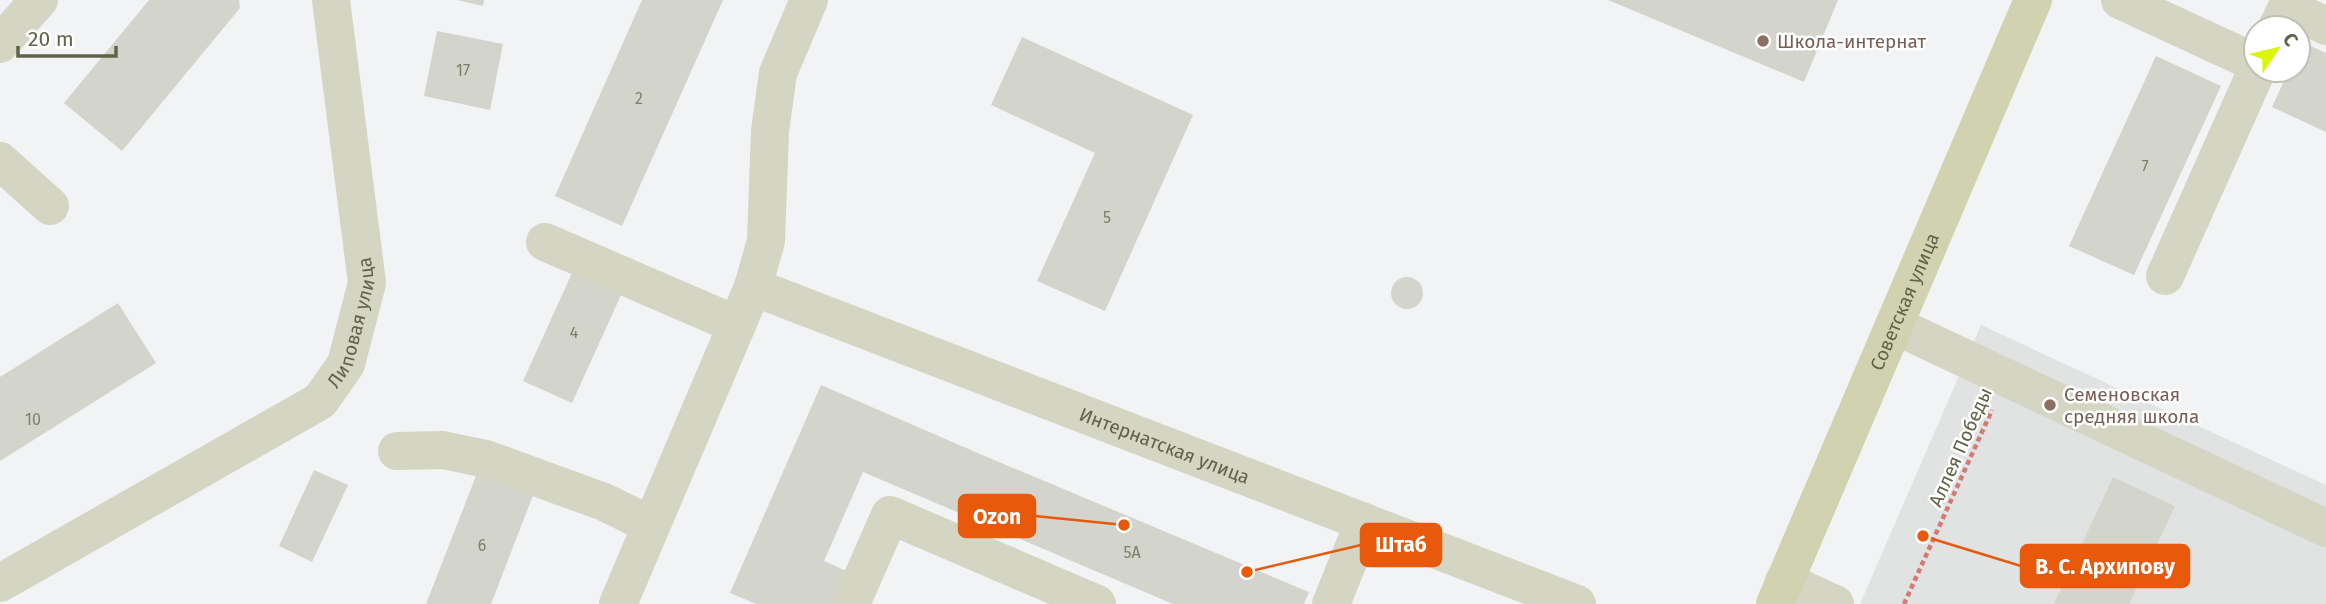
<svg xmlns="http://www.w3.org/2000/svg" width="2326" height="604" font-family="'Fira Sans',sans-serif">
<rect width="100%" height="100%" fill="#f2f3f5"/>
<polygon fill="#e1e3e3" points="1981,325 2326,485 2326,604 1860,604"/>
<g fill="#d3d5cc">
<polygon points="149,0 239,0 240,8 122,151 64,103"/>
<polygon points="457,0 484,0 483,6"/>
<polygon points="642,0 723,0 622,226 555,196"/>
<polygon points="1608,0 1838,0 1804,82"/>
<polygon points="437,31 503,44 490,110 424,96"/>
<polygon points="1022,37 1193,115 1105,311 1037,281 1095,153 991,105"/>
<polygon points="2302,42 2326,53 2326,132 2272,107 2289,70 2298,70 2298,50"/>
<polygon points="2156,56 2221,86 2134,275 2069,246"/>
<polygon points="577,262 626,284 572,403 523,381"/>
<circle cx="1407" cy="293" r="16"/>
<polygon points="118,303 156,363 0,461 0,377"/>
<polygon points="821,385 980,454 1309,592 1304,604 1173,604 863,472 824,561 849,572 835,604 756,604 730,593"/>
<polygon points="481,463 537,485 491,604 426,604"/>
<polygon points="314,470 348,485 312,562 279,546"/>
<polygon points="2113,477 2175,506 2129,604 2054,604"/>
</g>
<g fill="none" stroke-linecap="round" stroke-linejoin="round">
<polyline stroke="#d67973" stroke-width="4.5" stroke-dasharray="5 3.5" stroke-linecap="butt" points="1904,604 1992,410"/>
<g stroke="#d4d5c2" stroke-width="38">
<polyline points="2120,0 2256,63"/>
<polyline points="2277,28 2287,7 2326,26"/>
<polyline points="0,44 39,0"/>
<polyline points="0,161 50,206"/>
<polyline points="545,242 737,325"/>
<polyline points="2165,276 2257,70"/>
<path id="s1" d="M753,287L1577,604"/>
<polyline points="1894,325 2326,528"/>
<polyline points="397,451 443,450 486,459 604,502 651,525"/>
<polyline points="1784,581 1835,604"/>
<path id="s2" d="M0,583L320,401L346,364L367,283L331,0"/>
<polyline points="618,604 753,287 766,241 770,131 778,73 809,0"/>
<polyline points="851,604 890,515 1097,604"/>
<polyline points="1331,604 1364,522"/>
</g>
<path stroke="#d1d3b0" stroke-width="38" id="s3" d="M1775,604L2033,0"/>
</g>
<g fill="#8d6e63" stroke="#fff" stroke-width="2.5">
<circle cx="1763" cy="41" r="7"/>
<circle cx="2050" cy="405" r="7"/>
</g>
<g text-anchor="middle" stroke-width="5" stroke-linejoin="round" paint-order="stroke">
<g font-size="16" fill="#7e7f69">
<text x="463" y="76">17</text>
<text x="639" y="104">2</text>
<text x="2145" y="172">7</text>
<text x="1107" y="223">5</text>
<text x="574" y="338">4</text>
<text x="33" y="425">10</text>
<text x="482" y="551">6</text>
<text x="1132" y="558">5А</text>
</g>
<g font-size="19" fill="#785e54" stroke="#fff" text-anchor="start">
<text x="1777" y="48">Школа-интернат</text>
<text x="2064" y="401">Семеновская<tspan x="2064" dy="22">средняя школа</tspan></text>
</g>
<g font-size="19" fill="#616248" stroke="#fff">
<text dy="7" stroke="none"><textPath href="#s3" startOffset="329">Советская улица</textPath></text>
<text dy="7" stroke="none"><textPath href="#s2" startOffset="455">Липовая улица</textPath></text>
<text dy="7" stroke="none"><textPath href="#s1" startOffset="441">Интернатская улица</textPath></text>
<text transform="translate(1960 447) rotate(-66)" y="7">Аллея Победы</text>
</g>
</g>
<path fill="none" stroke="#e8590c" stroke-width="2.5" d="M1124 525L1035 516M1247 572L1361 545M1923 536L2021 566"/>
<g fill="#e8590c" stroke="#fff" stroke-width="2.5">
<circle cx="1124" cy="525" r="7"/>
<circle cx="1247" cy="572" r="7"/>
<circle cx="1923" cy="536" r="7"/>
</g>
<g fill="#e8590c" stroke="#e8590c" stroke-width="2.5">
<rect x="959" y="495" width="76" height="42" rx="7"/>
<rect x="1361" y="524" width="80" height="42" rx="7"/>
<rect x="2021" y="545" width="168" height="42" rx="7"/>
</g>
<g font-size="21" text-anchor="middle" font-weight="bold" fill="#fff">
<text x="997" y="524">Ozon</text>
<text x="1401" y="552">Штаб</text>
<text x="2105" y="574">В. С. Архипову</text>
</g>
<g transform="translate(2277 49) rotate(55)"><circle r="33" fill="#ffffff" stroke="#c0c0b6" stroke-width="2"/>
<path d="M0-5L12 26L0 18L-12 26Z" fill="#dbf60b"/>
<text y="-10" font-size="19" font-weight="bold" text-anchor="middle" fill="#616248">С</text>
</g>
<path d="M18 46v10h98v-10" fill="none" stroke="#616248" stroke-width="3.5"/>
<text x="28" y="46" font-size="21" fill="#616248" stroke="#ffffff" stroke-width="5" paint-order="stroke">20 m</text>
</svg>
